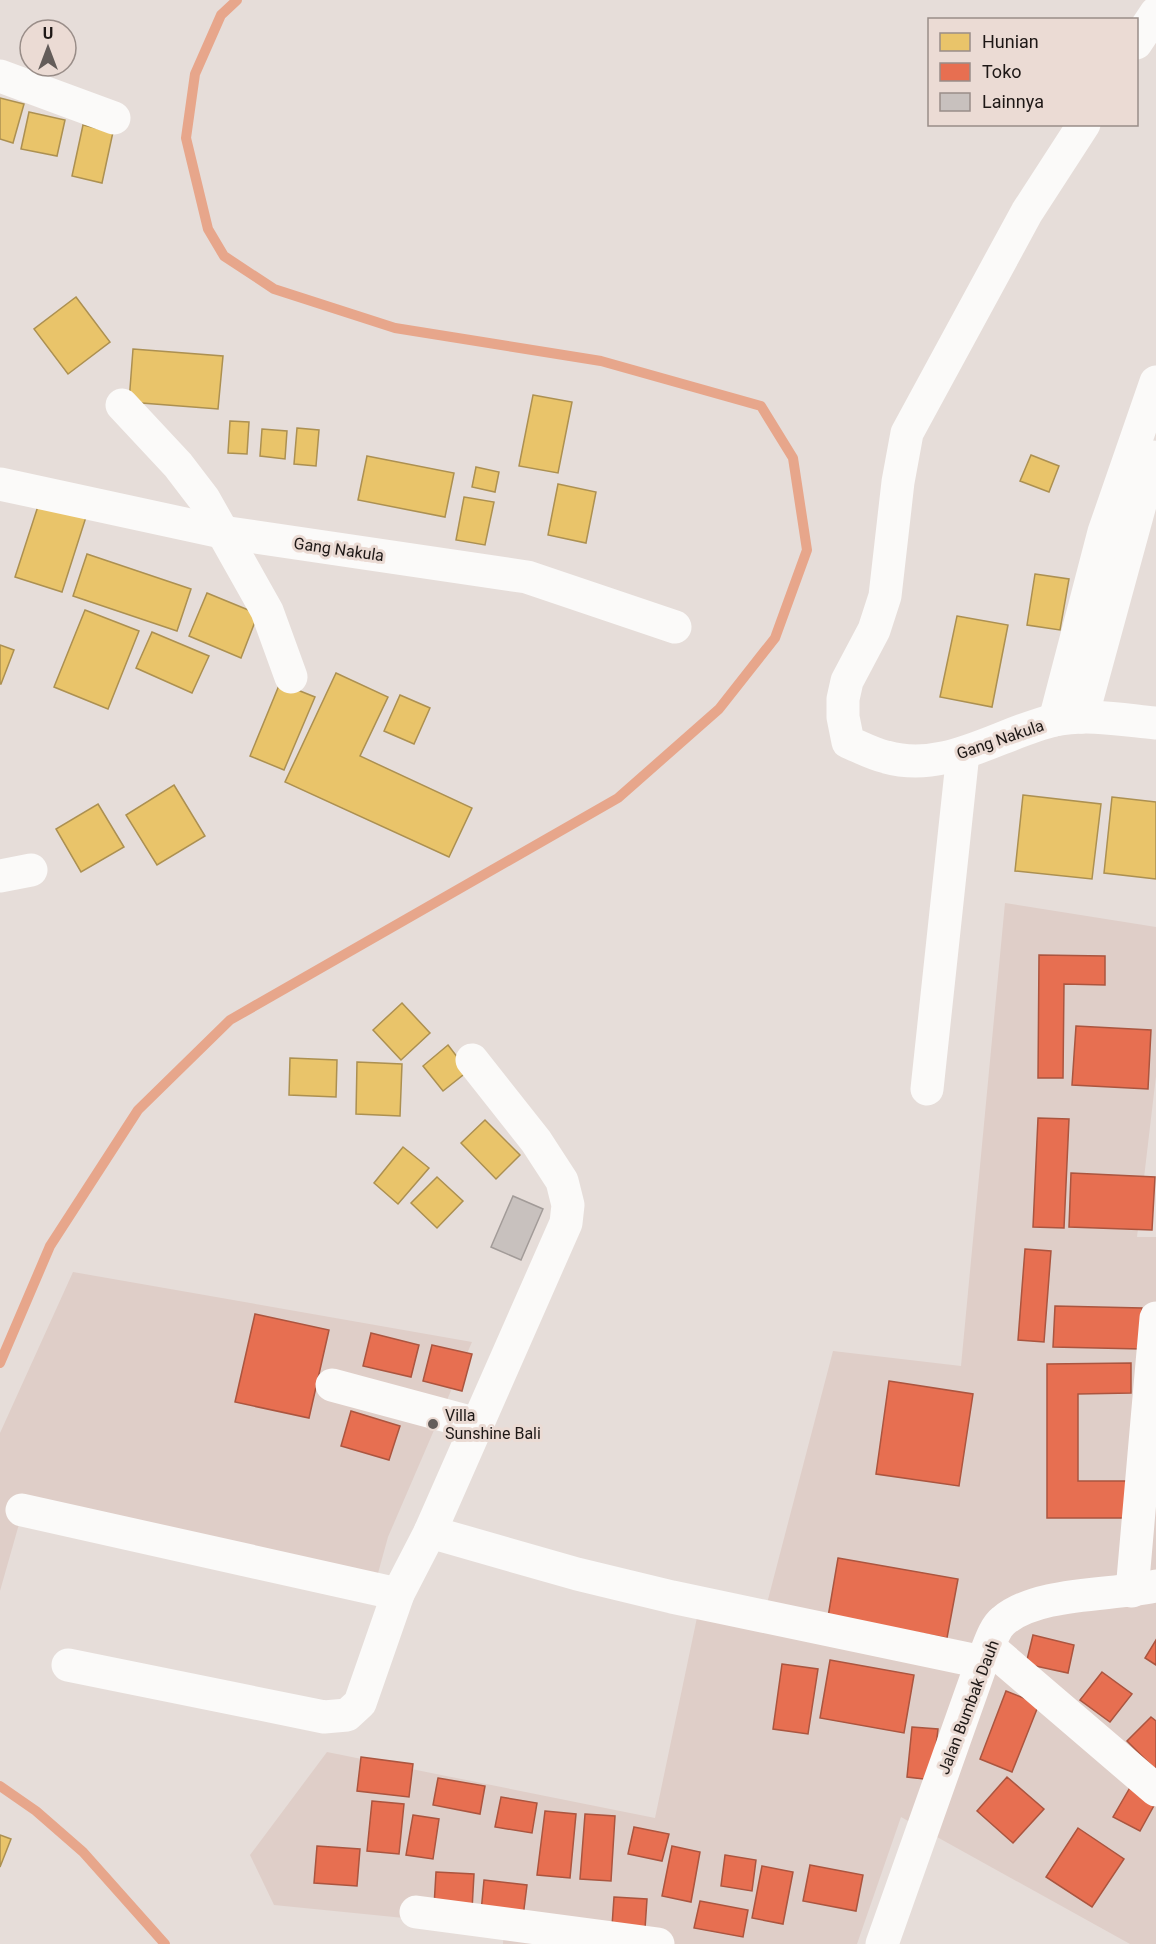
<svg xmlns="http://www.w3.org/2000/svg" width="1156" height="1944" font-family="Roboto,sans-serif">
<rect width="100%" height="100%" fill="#e6ddd9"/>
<g fill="#dfcec8">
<polygon points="1005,903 1156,927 1156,1076 1137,1237 1156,1237 1156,1944 1130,1944 901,1817 857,1944 503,1944 504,1928 274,1905 250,1855 327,1752 655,1818 699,1608 765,1611 833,1351 961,1366"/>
<polygon points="73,1272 472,1342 388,1537 375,1584 21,1517 0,1591 0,1433"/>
</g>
<g fill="#e9c46a" stroke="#ac9051" stroke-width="1.5">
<polygon points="0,98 24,104 13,143 0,139"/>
<polygon points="29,112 65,120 57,156 21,149"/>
<polygon points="83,125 113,132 102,183 72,176"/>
<polygon points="76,297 110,342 68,374 34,329"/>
<polygon points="133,349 223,356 218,409 129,402"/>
<polygon points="533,395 572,402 558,473 519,466"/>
<polygon points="230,421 249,422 247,454 228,453"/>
<polygon points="297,428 319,430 316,466 294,464"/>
<polygon points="262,429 287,431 285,459 260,456"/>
<polygon points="1031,455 1059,466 1049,492 1020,481"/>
<polygon points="367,456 454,473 445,517 358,500"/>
<polygon points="476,467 499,472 495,492 472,487"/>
<polygon points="558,484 596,492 586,543 548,535"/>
<polygon points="464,497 494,502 485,545 456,540"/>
<polygon points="39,503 86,517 62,592 15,577"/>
<polygon points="87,554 191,589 177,631 73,596"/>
<polygon points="1035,574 1069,579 1060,630 1027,625"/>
<polygon points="207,593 258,614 241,658 189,636"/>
<polygon points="85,610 139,631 108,709 54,687"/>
<polygon points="957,616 1008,625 992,707 940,697"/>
<polygon points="152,632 209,656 192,693 136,668"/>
<polygon points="0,645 14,650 1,684 0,684"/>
<polygon points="336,673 388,697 360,756 472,808 449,857 285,782"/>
<polygon points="280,683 315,697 284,770 250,756"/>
<polygon points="400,695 430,708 414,744 384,731"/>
<polygon points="174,785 205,836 157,865 126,815"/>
<polygon points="1023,795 1101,804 1092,879 1015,871"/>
<polygon points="1112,797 1156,802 1156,879 1104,873"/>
<polygon points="98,804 124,847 81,872 56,829"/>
<polygon points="402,1003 430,1033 401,1060 373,1030"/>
<polygon points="448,1045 468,1071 443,1091 423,1066"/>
<polygon points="290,1058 337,1060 336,1097 289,1095"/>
<polygon points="357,1062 402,1064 400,1116 356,1114"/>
<polygon points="485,1120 520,1155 496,1179 461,1143"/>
<polygon points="403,1147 429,1168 398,1204 374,1183"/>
<polygon points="437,1177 463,1201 437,1228 411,1203"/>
<polygon points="0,1835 11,1839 0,1867"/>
</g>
<g fill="#e76f51" stroke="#ab553f" stroke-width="1.5">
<polygon points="1039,955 1105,956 1105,985 1064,984 1063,1078 1038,1078"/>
<polygon points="1076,1026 1151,1030 1148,1089 1072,1085"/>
<polygon points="1038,1118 1069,1119 1064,1228 1033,1227"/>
<polygon points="1071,1173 1155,1177 1152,1230 1069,1227"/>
<polygon points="1025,1249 1051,1251 1044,1342 1018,1340"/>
<polygon points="1055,1306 1142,1308 1141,1349 1053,1347"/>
<polygon points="255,1314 329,1330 309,1418 235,1402"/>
<polygon points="371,1333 419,1345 411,1377 363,1366"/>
<polygon points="432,1345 472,1354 462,1391 423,1381"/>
<polygon points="1131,1363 1131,1393 1078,1394 1078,1481 1126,1481 1126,1518 1047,1518 1047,1364"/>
<polygon points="889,1381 973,1394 959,1486 876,1474"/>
<polygon points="351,1411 400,1426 389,1460 341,1446"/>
<polygon points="838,1558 958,1579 947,1638 828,1617"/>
<polygon points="1033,1635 1074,1645 1068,1673 1026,1664"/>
<polygon points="1156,1640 1156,1665 1145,1658"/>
<polygon points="830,1660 914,1675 904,1733 820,1718"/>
<polygon points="782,1664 818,1669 808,1734 773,1729"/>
<polygon points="1102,1672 1132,1694 1110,1722 1080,1700"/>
<polygon points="1006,1691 1039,1704 1012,1772 980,1759"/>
<polygon points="1151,1717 1156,1721 1156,1770 1127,1741"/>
<polygon points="912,1727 938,1729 932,1780 907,1777"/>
<polygon points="361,1757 413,1764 409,1797 357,1791"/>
<polygon points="1007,1777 1044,1809 1013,1843 977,1811"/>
<polygon points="438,1778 485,1786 480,1814 433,1805"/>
<polygon points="1132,1784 1156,1802 1140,1831 1113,1817"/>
<polygon points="501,1797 537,1803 532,1833 495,1827"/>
<polygon points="372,1801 404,1804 399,1854 367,1851"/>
<polygon points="545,1811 576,1814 570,1878 537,1875"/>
<polygon points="585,1814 615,1816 611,1881 580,1879"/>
<polygon points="413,1815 439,1819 433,1859 406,1855"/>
<polygon points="634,1827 669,1834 662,1861 628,1854"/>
<polygon points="1078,1828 1124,1859 1092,1907 1046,1877"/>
<polygon points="317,1846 360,1849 357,1886 314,1883"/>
<polygon points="672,1846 700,1852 691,1902 662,1896"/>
<polygon points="725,1855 756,1860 752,1891 721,1886"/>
<polygon points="810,1865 863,1875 856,1911 803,1901"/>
<polygon points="762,1866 793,1872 783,1924 752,1918"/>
<polygon points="436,1872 474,1874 472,1910 434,1906"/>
<polygon points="484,1880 527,1885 523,1917 481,1912"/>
<polygon points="614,1897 647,1899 645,1929 612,1926"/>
<polygon points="700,1901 748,1910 743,1937 694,1928"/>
</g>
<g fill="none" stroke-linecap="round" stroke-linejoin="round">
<g stroke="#e7a68b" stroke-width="10">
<polyline points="0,1363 50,1246 138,1110 230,1020 618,798 719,709 775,638 807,550 793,458 761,406 601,361 395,328 274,289 224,256 208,229 186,138 195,74 221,15 237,0"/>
<polyline points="0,1786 36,1811 83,1852 165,1944"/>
</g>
</g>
<polygon fill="#c8c1be" stroke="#a29b98" stroke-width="1.5" points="513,1196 543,1209 521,1260 491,1247"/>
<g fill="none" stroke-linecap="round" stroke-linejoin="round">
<g stroke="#fbfaf9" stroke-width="33">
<polyline points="1136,43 1156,13"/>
<polyline points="0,76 114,118"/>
<path d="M1084,124L1027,212L907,433L898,482L885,596L874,630L847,681L843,699V717L848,742C860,747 873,754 886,757C946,774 999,733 1055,720C1087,713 1124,720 1156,723"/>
<polyline points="122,405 178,465 204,499 267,611 291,677"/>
<polyline points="0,484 222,532 527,577 675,627"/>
<polyline points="1082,717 1153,457"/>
<polyline points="1055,720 1104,532 1156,382"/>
<polyline points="0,876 31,870"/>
<polyline points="927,1089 963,753"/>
<polyline points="332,1385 477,1424"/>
<polyline points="22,1510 398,1594"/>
<polyline points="430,1532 577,1574 672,1597 982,1662"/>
<polyline points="1132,1591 1156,1318"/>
<polyline points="989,1647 1156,1790"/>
<polyline points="68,1665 324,1717 347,1715 360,1703 398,1594 430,1532 566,1223 568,1205 562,1181 536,1141 472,1060"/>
<polyline points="416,1912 658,1944"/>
<path d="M882,1944L982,1662C988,1650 993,1629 1003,1621C1038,1591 1112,1596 1156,1586"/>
</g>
</g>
<circle fill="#645d5a" stroke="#ebdbd4" stroke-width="2" cx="433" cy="1424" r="6"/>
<g text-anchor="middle" stroke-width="6" stroke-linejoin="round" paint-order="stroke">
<g font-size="16" fill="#1e1816" stroke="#ebdbd4">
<text transform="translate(339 549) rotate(8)" y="6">Gang Nakula</text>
<text transform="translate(1000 739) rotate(-19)" y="6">Gang Nakula</text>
<text transform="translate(968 1707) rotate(-69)" y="6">Jalan Bumbak Dauh</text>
</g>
<g font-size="16" fill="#1e1816" stroke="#ebdbd4" text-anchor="start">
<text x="445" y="1421">Villa<tspan x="445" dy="18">Sunshine Bali</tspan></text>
</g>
</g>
<rect x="928" y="18" width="210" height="108" fill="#ebdbd4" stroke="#998d88" stroke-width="1.5"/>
<rect x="940" y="33" width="30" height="18" fill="#e9c46a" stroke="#998d88" stroke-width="1.5"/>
<text x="982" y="48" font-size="18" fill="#1e1816">Hunian</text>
<rect x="940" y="63" width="30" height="18" fill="#e76f51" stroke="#998d88" stroke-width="1.5"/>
<text x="982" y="78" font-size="18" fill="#1e1816">Toko</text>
<rect x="940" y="93" width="30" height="18" fill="#c8c1be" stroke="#998d88" stroke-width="1.5"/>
<text x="982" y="108" font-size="18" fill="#1e1816">Lainnya</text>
<g transform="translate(48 48)"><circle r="28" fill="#ebdbd4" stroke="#998d88" stroke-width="1.5"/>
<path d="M0-4.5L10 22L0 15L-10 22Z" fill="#645d5a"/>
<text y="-9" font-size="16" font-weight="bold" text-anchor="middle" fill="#1e1816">U</text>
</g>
</svg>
